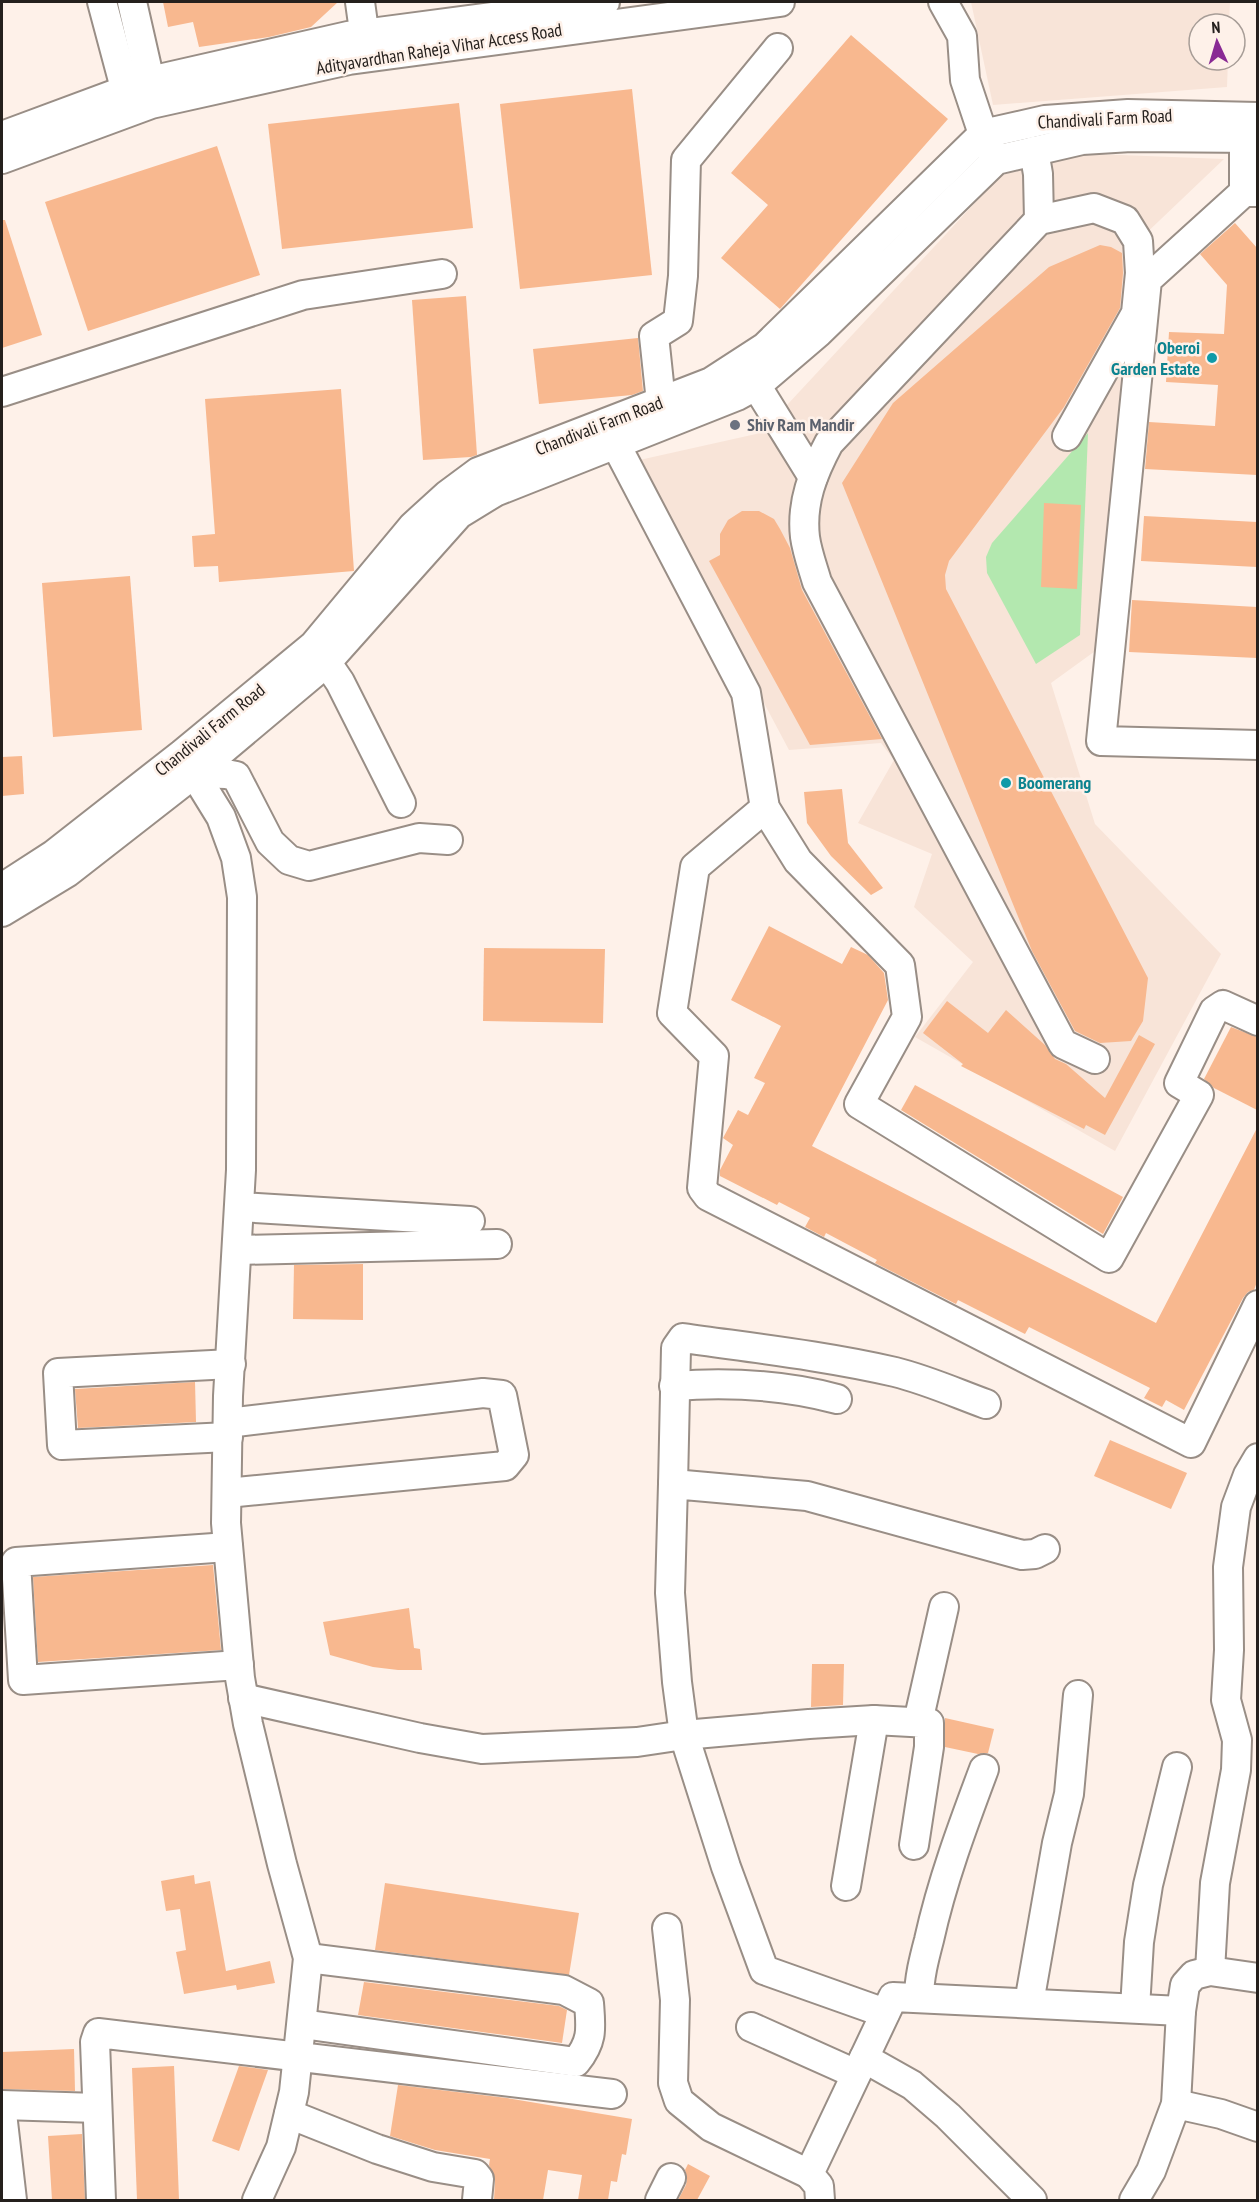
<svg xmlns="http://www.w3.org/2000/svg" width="1259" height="2202" font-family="'PT Sans Narrow',sans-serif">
<rect width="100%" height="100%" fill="#fef1e9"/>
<g fill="#f8e4d8">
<polygon points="971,2 1230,2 1229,24 1199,24 1199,60 1228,60 1227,87 993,105"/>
<polygon points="1068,153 1224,159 1138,241 1098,649 1051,683 1095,824 1221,954 1115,1151 915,1037 973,962 914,907 932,854 858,823 894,760 881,743 789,750 635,461 756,434 787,405 1000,176"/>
</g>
<polygon fill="#b3e8af" points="1088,433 1080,635 1036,664 987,573 986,557 992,543"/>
<g fill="#f8b88f">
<polygon points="163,2 338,2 311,27 269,37 199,47 193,22 168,27"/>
<polygon points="851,35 948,119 780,309 721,258 768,205 731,173"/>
<polygon points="632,89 652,275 520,289 500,104"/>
<polygon points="459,103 473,228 282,249 268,124"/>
<polygon points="217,146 260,275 88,331 45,202"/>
<polygon points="2,220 5,220 42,335 2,348"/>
<polygon points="1235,223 1257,248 1257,475 1145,469 1149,422 1215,426 1218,385 1166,382 1169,332 1224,334 1227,285 1200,254"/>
<polygon points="1100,245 1111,247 1122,253 1123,273 1120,308 1064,407 949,561 945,575 946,589 1148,978 1143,1021 1131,1041 1100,1043 1075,1031 1032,951 842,483 893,403 1049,267"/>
<polygon points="466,296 477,455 471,457 423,460 412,300"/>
<polygon points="638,338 643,391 632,395 539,404 533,349"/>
<polygon points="341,389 354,571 219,582 218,566 194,567 192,536 215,534 205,399"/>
<polygon points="1044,503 1081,505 1077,589 1041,587"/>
<polygon points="742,511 759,511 774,519 780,529 790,548 802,590 882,739 810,745 709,561 720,555 720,534 728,520"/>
<polygon points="1144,516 1257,522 1257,567 1141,561"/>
<polygon points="130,576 142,730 53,737 42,583"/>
<polygon points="1132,600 1257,607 1257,658 1129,652"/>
<polygon points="22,756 24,794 2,796 2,757"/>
<polygon points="842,789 848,843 883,888 871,895 831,856 807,823 804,792"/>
<polygon points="769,926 842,964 851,947 868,955 884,973 888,1000 812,1146 1156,1323 1257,1128 1257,1282 1254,1290 1248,1292 1243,1298 1184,1410 1166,1400 1162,1407 1144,1398 1150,1388 1029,1327 1025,1334 958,1300 956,1304 875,1263 877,1260 826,1233 824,1237 805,1227 810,1218 779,1202 777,1205 720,1176 720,1170 733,1145 723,1138 738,1110 748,1115 765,1083 754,1078 781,1026 731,1000"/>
<polygon points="484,948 605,949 603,1023 483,1021"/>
<polygon points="947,1001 988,1033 1006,1010 1045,1045 1055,1059 1066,1064 1105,1098 1139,1035 1155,1044 1105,1135 1086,1125 1084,1129 961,1066 963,1064 923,1033"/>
<polygon points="1231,1027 1257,1037 1257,1110 1214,1088 1204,1079"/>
<polygon points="915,1085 1123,1197 1103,1234 901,1110"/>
<polygon points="363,1264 363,1320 293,1319 294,1265"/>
<polygon points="195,1382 196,1422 78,1428 75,1389"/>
<polygon points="1110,1440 1187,1473 1171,1509 1094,1476"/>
<polygon points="213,1565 221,1650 38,1662 33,1577"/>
<polygon points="409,1608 414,1648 420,1649 422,1670 398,1670 373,1667 330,1655 323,1622"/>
<polygon points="812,1664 844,1664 843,1705 811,1707"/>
<polygon points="945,1718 994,1729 988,1753 978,1754 945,1747"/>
<polygon points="194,1875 195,1884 210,1881 226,1971 270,1961 275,1983 237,1990 236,1985 184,1994 176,1952 186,1950 180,1909 166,1911 161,1881"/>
<polygon points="385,1883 579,1913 569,1975 375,1950"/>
<polygon points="364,1982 559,2006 567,2010 562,2043 358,2015"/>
<polygon points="74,2049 75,2091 2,2089 2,2052"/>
<polygon points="174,2066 179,2200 137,2200 132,2068"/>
<polygon points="239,2066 268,2070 239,2151 212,2141"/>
<polygon points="398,2085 507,2098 632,2119 626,2155 622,2154 617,2182 611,2181 608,2200 578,2200 582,2175 548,2170 543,2200 494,2200 495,2181 489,2165 490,2159 435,2150 390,2136"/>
<polygon points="82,2134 85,2200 52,2200 48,2136"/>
<polygon points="688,2164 710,2176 697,2200 678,2200 686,2185 687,2178 685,2170"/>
</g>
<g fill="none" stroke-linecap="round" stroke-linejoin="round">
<g stroke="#998e86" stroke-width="32">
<g id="minor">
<polyline points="102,2 130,107"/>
<polyline points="132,2 150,81 156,98"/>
<polyline points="360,2 367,53"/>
<polyline points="943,2 962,36 965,80 983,134 991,150"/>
<polyline points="1244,119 1244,192"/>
<polyline points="2,136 150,81 348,36 605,2"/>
<polyline points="1034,151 1038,174 1039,220"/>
<polyline points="2,159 151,104 349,60 780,2"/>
<polyline points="1258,192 1244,192 1147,280 1101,741 1258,745"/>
<polyline points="746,369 813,477"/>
<polyline points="2,392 303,295 442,274"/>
<polyline points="661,402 654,336 678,321 683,276 686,160 778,48"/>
<polyline points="609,427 616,445 746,693 765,808 798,861 900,965 907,1017 859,1104 1109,1258 1199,1095 1179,1083 1214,1011 1223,1005 1258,1021"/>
<path d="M1067,436L1136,313L1140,273L1138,241L1125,220L1094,208L1039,220L829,443C813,473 801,502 805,537C807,552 813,568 817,582L1063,1044L1095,1059"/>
<polyline points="316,647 340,682 401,803"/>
<polyline points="184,757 221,817 236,858 242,897 241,1170 228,1396 226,1523 240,1678 248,1724 282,1864 308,1958 294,2092 281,2147 257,2200"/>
<polyline points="195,773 226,774 236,776 270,842 289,860 309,866 419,838 448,840"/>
<polyline points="765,808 695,867 672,1013 714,1056 702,1188 708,1196 1191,1443 1258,1305"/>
<polyline points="2,888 53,855 182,754 314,645 413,526 447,495 478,472 711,382 765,347 983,134 1045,120 1128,114 1258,117"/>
<polyline points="2,912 68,872 195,773 326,663 459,514 495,492 737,396 757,385 819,332 996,160 1082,140 1131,137 1258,138"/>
<polyline points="240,1207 470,1221"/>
<polyline points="238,1250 497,1244"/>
<path d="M674,1386C729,1382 785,1385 837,1399"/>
<polyline points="228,1437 62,1445 58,1373 231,1364"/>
<path d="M673,1484L676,1348L683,1338C753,1348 826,1356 895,1372C927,1380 956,1393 986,1404"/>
<polyline points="227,1493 505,1466 514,1455 502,1395 483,1393 228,1423"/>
<polyline points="228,1547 16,1562 23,1680 239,1665"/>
<polyline points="243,1698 420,1738 482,1749 637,1742 684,1735 809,1724 874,1720 929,1723 929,1747 914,1845"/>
<polyline points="918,1722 944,1607"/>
<polyline points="846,1886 874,1720"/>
<polyline points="667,1928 675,2000 673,2083 679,2101 711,2127 809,2174"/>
<polyline points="1210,1971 1215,1883 1236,1770 1237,1740 1226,1700 1229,1650 1228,1567 1236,1507 1248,1475 1258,1458"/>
<path d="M919,1998C919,1978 924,1959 929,1940C942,1881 963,1825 984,1769"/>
<polyline points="1029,2003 1057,1843 1069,1794 1078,1695"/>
<polyline points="1135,2008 1139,1942 1148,1885 1177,1767"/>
<polyline points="885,2013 764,1970 726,1867 684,1735 677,1682 670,1593 673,1484 807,1496 1022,1555 1035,1554 1045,1549"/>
<path d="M302,2024L576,2062C593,2041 591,2029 589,2003L564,1990L308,1958"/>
<polyline points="751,2027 856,2074"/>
<polyline points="864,2058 912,2085 948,2116 1032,2200"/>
<polyline points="1176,2104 1221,2114 1258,2127"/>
<polyline points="2,2105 97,2108"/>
<polyline points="2,2113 12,2200"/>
<polyline points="289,2114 377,2149 433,2167 475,2174 479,2179 477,2200"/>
<polyline points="101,2200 95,2042 98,2033 612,2094"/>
<polyline points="660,2200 671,2178"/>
<polyline points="820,2200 819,2186 809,2174 893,1997 1181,2011"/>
<polyline points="1134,2200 1151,2171 1176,2104 1181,2011 1185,1985 1194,1975 1210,1971 1258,1978"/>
</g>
</g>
<use href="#minor" stroke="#fff" stroke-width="28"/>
</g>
<g fill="#0f9aa8" stroke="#fef1e9" stroke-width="2">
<circle cx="1212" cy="358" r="6"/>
<circle cx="1006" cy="783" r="6"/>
</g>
<circle fill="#6b7280" stroke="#fef1e9" stroke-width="2" cx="735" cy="425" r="6"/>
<g text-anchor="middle" stroke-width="5" stroke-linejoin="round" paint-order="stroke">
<g font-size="18" fill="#25201d" stroke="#fef1e9">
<text transform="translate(439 49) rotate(-9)" y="6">Adityavardhan Raheja Vihar Access Road</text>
<text transform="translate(1105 119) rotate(-3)" y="6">Chandivali Farm Road</text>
<text transform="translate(599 426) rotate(-21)" y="6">Chandivali Farm Road</text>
<text transform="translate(210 730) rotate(-39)" y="6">Chandivali Farm Road</text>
</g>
<g font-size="18" font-weight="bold" fill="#0d838f" stroke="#fef1e9" text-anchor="end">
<text x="1200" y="354">Oberoi<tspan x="1200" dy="21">Garden Estate</tspan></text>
<text x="1018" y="789" text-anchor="start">Boomerang</text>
</g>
<g font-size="18" font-weight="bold" fill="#5b616d" stroke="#fef1e9" text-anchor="start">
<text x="747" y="431">Shiv Ram Mandir</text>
</g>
</g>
<rect width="1259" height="2202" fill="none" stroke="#25201d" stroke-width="6"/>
<g transform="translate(1217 42) rotate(356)"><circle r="28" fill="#fef1e9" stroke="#a79d97" stroke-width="1.5"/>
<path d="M0-4.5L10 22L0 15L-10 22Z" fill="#892a94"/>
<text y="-9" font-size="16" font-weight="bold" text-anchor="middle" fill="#25201d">N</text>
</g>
</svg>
